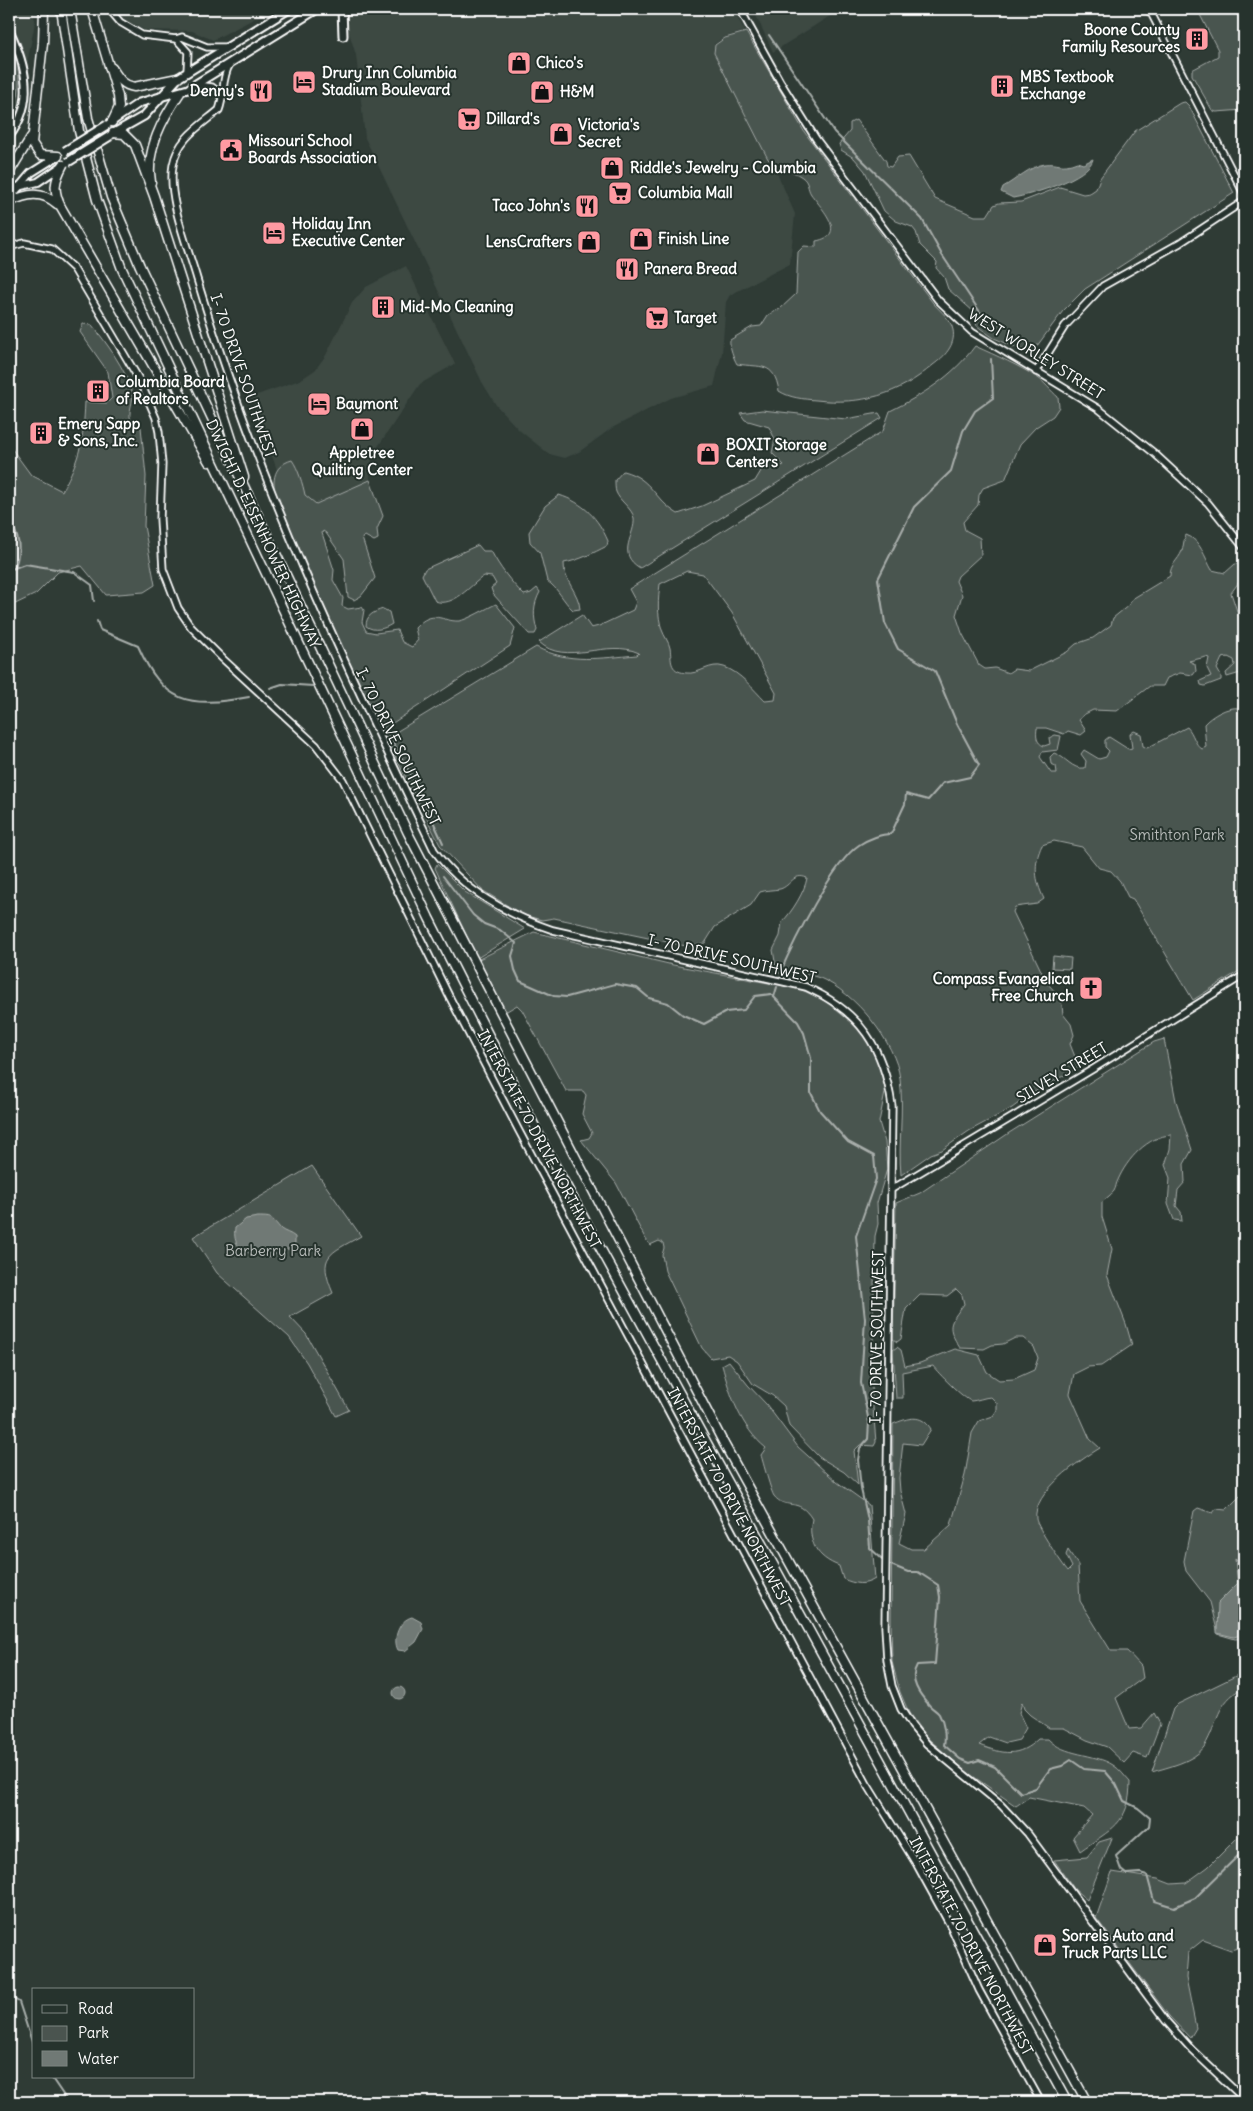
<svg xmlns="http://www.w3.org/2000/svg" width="1253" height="2111" font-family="Delius,sans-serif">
<rect width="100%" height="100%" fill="#2f3b35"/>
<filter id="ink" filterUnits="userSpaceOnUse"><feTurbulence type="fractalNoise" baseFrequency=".02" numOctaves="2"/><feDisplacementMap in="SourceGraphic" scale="10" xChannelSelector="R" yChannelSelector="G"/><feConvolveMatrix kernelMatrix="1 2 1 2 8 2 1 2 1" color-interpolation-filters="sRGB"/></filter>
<g filter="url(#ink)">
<g fill="#3c4842">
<polygon points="9,9 33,9 35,22 27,64 9,17"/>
<polygon points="115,9 273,9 213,40 192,31 144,30 123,18"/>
<polygon points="346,9 733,9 745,31 725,37 714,44 714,52 769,163 775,168 795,214 790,264 730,295 726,302 722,353 714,386 671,398 612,428 579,452 565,458 549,454 519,430 496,405 482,382 365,138 356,55 345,20"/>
<polygon points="753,9 841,9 773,52"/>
<polygon points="406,266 455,364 420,384 375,451 370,467 370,480 293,515 251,397 300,380 315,370 326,355 352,303 366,287"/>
</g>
<g fill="#4a544f" stroke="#a4aaa7" fill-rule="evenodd">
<polygon points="1197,9 1244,9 1244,110 1216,112 1212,110 1192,75 1192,70 1218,56 1218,50"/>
<path d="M746,32L805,133L933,303C940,311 951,319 953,330C956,345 944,357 933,365C899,395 861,405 816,400C803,399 790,398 779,391C774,361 761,368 737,364C734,359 729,346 730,340L752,327L761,326L768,315L780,309L796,294L798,252L804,246L816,247V241C849,235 821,208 811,194C807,188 809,182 802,177C791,169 777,169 768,159L714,53L715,45L725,38Z"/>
<path d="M9,40C22,69 23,95 9,123Z"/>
<polygon points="1185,102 1189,106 1234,193 1085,289 1063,311 1031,354 994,338 977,326 974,312 948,289 944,277 936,268 937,262 920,245 916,232 912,227 896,221 884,211 865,171 854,158 841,150 839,144 850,131 850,123 856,120 886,161 887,166 891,167 898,157 909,156 935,199 975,216 987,216 994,205 999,203 1021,202 1060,187 1083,194 1090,193 1096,189 1100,178 1135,131 1180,103"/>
<path d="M83,324L92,325C107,343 125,369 132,391C135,402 126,411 132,425L141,427L146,476L144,526L155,585L144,592L106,595L82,566L58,572L36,594L9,607V445L31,475L62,491C81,456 83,442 85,402L107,403L112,398L108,372L80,332Z"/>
<path d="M975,346C997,356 1018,365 1038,378C1043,381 1052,392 1058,397L1059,407L1053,416L1036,427L1020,444L1005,480L983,488L979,495L978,505L963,522L965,530L980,538L981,555L958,576L956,581L962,595L956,615L962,633L979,665L985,669L995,668L1008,673L1014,669L1029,671L1067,652L1076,644L1093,638L1111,625L1113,618L1129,605L1132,599L1170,576C1170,564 1178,561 1182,551C1184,545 1183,541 1186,535C1200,539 1205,558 1212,570L1225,573L1235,564L1244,565V575L1231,593L1244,632V650L1241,651L1244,655V672L1227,677L1226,673L1235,665L1234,660L1228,657L1222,658L1217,669L1221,676V680L1205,686L1201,685L1200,681L1211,676L1207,668L1209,658L1206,657L1189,661L1195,664L1196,671L1193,675L1180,673L1167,678L1163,686H1150L1117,711L1093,710L1083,715L1079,720L1086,731L1081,735L1068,731L1064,734L1046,728H1037C1036,736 1036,743 1044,746L1050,744L1049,738L1055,735L1061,736L1058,750L1042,752L1040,757L1051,773H1057L1056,766L1051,764L1050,757L1054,753C1066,757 1072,770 1085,768L1086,761L1081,754L1084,750L1099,759L1106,757L1109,751L1105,747V740L1109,737L1128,749L1132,748L1130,734L1134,731L1141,734L1143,746L1147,748L1187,727C1194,734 1194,744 1202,749L1206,747L1204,724C1211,716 1228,706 1239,708L1241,716L1244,720V968L1193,1000L1133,899L1128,897L1120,881L1111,871L1099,868L1082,847L1054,841L1042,845C1033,864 1035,880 1044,899L1037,904L1015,907L1013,912L1047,983L1061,998L1063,1014L1071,1024L1074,1035L1070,1044L1079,1067L1031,1094L1012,1108L969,1131L942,1150L931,1154L901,1175C898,1143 904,1111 900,1079C896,1042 854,992 820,978C806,973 790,971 776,967L773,950L780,936L782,922C792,912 805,891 807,878C793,872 791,886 780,889C773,890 766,890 760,892L751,905L715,927L705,943L686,946L554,918L542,920L523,915L482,890L440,845L386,738L536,647C569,664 601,658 637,655L639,653C608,638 565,667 539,642L582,615L591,628L599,626L633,610L636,602L629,589L883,431L890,411C924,394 952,377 975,346ZM687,571L703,574L732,613L776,693L775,700L765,701C754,690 740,672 724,667C710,662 699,675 686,673C668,671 672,659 670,648C669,642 664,636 662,630C657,614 658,600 660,584Z"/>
<path d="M762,410L846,419L879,413L882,418L640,568C615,553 636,535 634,518C632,508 620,502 616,492C615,489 615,484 615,480L623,471C653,479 653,499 678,514L702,506L755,481L764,466L775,468L784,465L772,453L775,439L769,427L745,420L740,413Z"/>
<path d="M292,460C298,468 303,485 305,495L316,504L370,480L383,516L377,529L378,539L374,541L365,536L362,538L375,578L361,596L354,600L348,597L344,559L326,533L323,531L322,533L334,570L333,580L343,598L342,606L348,609L362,607L364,610L362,622L366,631L376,633L397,630L402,642L412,647L418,640L415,628C433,608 442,622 459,621C467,620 487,608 496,604L515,628L510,646L382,730L333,629L277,501C272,484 271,466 292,460Z"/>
<path d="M559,495C584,503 598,518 608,541L607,546C593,553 580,560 564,563C563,581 579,592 580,609L573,610C563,601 558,588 547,581L540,553L530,542L529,532L545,506Z"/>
<path d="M478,545L483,551H491C500,568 510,581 524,595L531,593L537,588L540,592C533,605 533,616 537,630L535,634H529L493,594L491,588L496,584L492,577L484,576C470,585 454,608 435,601L422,575L425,569Z"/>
<path d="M383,609L389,612L392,624C384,629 374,632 366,626C366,615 374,612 383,609Z"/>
<polygon points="437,864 465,892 525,929 477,958 435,868"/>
<polygon points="534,932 673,965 800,989 825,1001 855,1025 871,1045 884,1070 886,1088 879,1122 885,1142 887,1169 877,1203 878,1224 875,1236 872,1395 876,1442 874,1446 860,1445 854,1451 858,1485 844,1472 819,1457 789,1426 784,1406 773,1396 753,1384 737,1361 728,1355 711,1358 702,1348 665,1271 662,1255 664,1248 663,1243 659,1241 650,1245 645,1238 616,1183 581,1140 589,1138 592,1133 582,1114 586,1095 583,1091 566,1091 522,1010 517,1005 507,1011 503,1009 479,959"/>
<polygon points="1053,956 1071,958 1070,969 1052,968"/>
<path d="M1164,1039L1176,1101L1192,1150L1184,1164L1185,1182L1178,1190L1176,1206L1181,1212L1182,1221L1174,1220L1168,1204L1170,1178L1165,1165L1170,1149L1171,1135C1148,1136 1127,1159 1118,1180C1116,1183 1116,1188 1114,1191C1111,1195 1105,1199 1102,1202V1217L1112,1249L1107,1275L1126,1324L1132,1345L1101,1366L1088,1367L1074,1374L1070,1394L1090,1439L1100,1448C1080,1460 1032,1493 1036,1519C1037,1527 1062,1564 1068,1571L1072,1567L1066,1555L1068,1550L1078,1565L1080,1601L1111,1651H1127L1141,1666L1143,1678L1116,1698L1129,1729L1141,1728L1154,1713L1160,1724L1147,1758L1133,1753L1124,1763L1107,1747L1087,1740L1064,1728H1049L1030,1715L1024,1709L1022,1702L1019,1713L1026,1728L1019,1740L1006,1743L989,1737L979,1745C1003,1754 1018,1758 1038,1739H1048C1064,1756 1094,1753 1113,1765C1120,1769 1125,1777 1130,1782C1130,1824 1111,1829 1080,1851L1073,1837L1092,1815L1084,1808L1029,1797L1016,1806L967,1772L925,1736L909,1713L900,1692L892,1662L891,1621L893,1424C908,1418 921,1413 931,1429L921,1445L903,1443L899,1478L900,1491L906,1514L899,1543L911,1549H924L951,1525L965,1475L972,1433L979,1421L993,1416L997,1410V1403L991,1397C985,1397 976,1401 971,1401C964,1399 937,1372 933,1366L902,1372L903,1398H896L893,1350L897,1347L901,1350L905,1366L920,1363L955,1349L979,1355L987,1372L999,1380L1014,1379L1034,1370L1038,1358L1034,1347L1023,1338H1015L1003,1344L992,1345L984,1349L960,1348C946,1326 949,1324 964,1304L962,1295L956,1289L947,1296L920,1295L906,1309L901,1339L897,1342L893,1339L896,1203L920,1193L1009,1133L1154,1042Z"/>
<path d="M312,1166L361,1236C329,1254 317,1255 333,1293L290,1317L306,1334L349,1410L336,1416L307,1363L289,1337L217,1273L193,1237Z"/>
<path d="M729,1361L748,1385L766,1404L798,1447L837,1482L869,1505L875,1579C864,1586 855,1584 843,1579L839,1566C817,1558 807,1541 812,1519C798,1496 786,1511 774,1496C771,1492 763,1462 761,1455L766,1448C741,1428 730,1395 722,1365Z"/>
<polygon points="1242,1494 1244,1494 1244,1638 1235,1639 1218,1634 1210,1602 1186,1571 1184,1561 1194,1511 1198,1508 1213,1513 1216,1509 1226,1510"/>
<path d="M1244,1672V1687C1215,1703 1219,1722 1204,1747C1194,1762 1167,1767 1152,1772L1173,1709L1178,1704Z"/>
<polygon points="1244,1831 1244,1946 1231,1950 1203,1940 1188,1952 1186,1978 1196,2028 1190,2038 1169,2016 1096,1918 1112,1872 1158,1879 1171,1884 1186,1883 1208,1867"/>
<polygon points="1112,1838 1087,1900 1075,1890 1054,1860 1087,1857 1099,1842"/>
</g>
<g fill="#707975" stroke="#a9afac">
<path d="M1093,159C1089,178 1031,195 1013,198L1001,192L1003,187C1016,180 1030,166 1045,164C1059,162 1060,169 1077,162L1083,164Z"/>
<path d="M258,1217C274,1217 271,1218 281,1229C284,1232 291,1233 295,1237V1244L290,1249C282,1249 279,1254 272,1256C268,1257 260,1256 256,1255C240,1252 233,1244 235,1228L246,1219Z"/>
<polygon points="1235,1559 1244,1566 1244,1634 1234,1637 1217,1633 1218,1603 1238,1583"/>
<path d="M412,1617L421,1622L423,1629L416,1642L405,1651L398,1650C392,1639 399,1620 412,1617Z"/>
<circle cx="399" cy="1693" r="6"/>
</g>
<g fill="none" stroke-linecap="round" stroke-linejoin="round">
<g stroke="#a9afac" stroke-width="2">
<polyline points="769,35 834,132 922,219 942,255 992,330"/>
<path d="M9,518C19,538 22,546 15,567"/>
<polyline points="9,570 25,564 74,572 92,585 94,601"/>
<path d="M97,621L100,630L138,646C164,704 188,708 249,697"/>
<polyline points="270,688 282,684 313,686"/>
<polyline points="388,733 416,784 443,843"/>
<polyline points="443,876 473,915 484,924 500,930 516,943 512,956 515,970 520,981 554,996 567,997 615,984 637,988 649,998 668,1003 683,1015 704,1024 726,1012 744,1010 755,996 771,994 798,1022 804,1033 811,1058 811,1093 820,1111 848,1142 874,1156 876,1179 856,1236 865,1319 861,1383 869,1422 868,1439 860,1448 858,1460 861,1489 868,1520 870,1548 882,1559"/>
<path d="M780,973C793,943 833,862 859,845C868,839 881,834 891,834L905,804L906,794L928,800L943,783L970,777L979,765L957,724L935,671L898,649L885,623L878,579L914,507L951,471L963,431L975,411L993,398L991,359"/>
<polyline points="774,997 777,987"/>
<polyline points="9,1389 12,1391 15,1415 9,1423"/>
<path d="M891,1565L908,1572H918L938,1585L940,1597L935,1664L917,1665C908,1680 920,1695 930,1706C933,1709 937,1711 939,1714C944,1723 946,1736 944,1745L960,1759L970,1763L979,1760L995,1767L1021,1793L1036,1788L1050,1769L1062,1766L1071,1760L1084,1769L1105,1771L1116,1784L1124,1801L1138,1808L1150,1818L1149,1826L1116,1856L1121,1870L1126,1874L1140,1873L1147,1875L1154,1901L1174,1907L1195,1898L1244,1850"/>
<polyline points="9,1996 19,2002 34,2048"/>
<polyline points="51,2077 68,2102"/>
</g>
<g stroke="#fff" stroke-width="9">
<g id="tertiary">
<polyline points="109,9 120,22 142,35 176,39 182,37 207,47 229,47"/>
<polyline points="740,9 781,83 816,139 938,300 972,332 1099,409 1154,453 1208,503 1244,548"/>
<polyline points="1149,9 1244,194"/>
<polyline points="176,39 188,52 187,72"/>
<path d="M230,64C221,78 225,95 219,110C200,126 178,138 173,165C167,198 188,247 197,279C257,481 343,661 434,850C463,891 507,914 553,930L806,987C860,1011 884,1048 892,1106L885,1627L887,1660L892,1686L901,1709L912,1726L927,1744L1001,1805L1028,1834L1166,2021L1192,2050L1244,2099"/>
<polyline points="196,85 212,87 223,96"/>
<polyline points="9,247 24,243 52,249 74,269 140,381 156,418 159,432 162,464 160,519 163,569 178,608 191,627 223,659 316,745 343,780 449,996 519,1131 867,1784 917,1865 951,1927 979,1990 1041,2102"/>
<polyline points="1036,372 1065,326 1103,286 1180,243 1244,201"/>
<polyline points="892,1189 1093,1069 1244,975"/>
</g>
</g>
<g stroke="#fff" stroke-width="10">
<g id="secondary">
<path d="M9,29C26,65 36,102 9,137"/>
<polyline points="9,189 38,182 63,165"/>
<polyline points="9,199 31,173 58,156"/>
</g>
</g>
<g stroke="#fff" stroke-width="11">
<g id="primary">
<polyline points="342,9 343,36"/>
<polyline points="111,122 139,103 188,89 317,9"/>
<polyline points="112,134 144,116 178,78 289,9"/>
</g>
</g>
<g stroke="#fff" stroke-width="11">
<g id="motorway">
<polyline points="44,9 43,43 32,143 40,155 58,156"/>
<polyline points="61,9 79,131 97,200 122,269 429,918 550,1156 1067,2102"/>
<polyline points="70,9 88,118 111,197 140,266 408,833 723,1442 1087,2102"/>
<polyline points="92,9 118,96 119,107 112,122"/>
<path d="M112,68C119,78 122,85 134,87L178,78"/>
<polyline points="113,133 124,134 135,145 154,196 244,477"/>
<path d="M63,165C54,182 53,190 61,207L209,462"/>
<polyline points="9,173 31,137"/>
<path d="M151,182C145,150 163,118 180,93"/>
<path d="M9,202C27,194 41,190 57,204"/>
</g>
</g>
<use href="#tertiary" stroke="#26332d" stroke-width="5.5"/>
<use href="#secondary" stroke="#26332d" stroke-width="6"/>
<use href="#primary" stroke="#26332d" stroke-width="7"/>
<use href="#motorway" stroke="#26332d" stroke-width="8"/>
<g stroke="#fff" stroke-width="11" stroke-linecap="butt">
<g id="primary-bridge">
<polyline points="65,151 107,125"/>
<polyline points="68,162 110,136"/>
</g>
</g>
<use href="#primary-bridge" stroke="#26332d" stroke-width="7"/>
</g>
</g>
<defs>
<g id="building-square" transform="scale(1.25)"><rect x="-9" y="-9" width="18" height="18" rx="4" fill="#ff9aa2" stroke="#26332d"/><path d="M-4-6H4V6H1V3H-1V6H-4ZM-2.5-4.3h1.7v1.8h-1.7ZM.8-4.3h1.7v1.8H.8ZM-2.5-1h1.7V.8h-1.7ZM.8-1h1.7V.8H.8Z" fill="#111"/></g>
<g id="shop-square" transform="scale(1.25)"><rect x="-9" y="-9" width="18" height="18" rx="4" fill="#ff9aa2" stroke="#26332d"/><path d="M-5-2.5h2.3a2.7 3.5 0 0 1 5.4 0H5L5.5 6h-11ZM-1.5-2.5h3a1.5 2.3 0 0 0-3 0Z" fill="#111"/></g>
<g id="hotel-square" transform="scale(1.25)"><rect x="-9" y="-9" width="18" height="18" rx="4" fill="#ff9aa2" stroke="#26332d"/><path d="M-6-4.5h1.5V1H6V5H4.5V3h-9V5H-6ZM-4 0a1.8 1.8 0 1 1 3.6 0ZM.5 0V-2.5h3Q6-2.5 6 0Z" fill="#111"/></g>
<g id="restaurant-square" transform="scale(1.25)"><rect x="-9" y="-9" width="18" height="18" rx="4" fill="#ff9aa2" stroke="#26332d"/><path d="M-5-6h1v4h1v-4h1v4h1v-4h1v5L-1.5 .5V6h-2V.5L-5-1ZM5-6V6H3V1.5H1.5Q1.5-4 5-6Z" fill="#111"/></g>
<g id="supermarket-square" transform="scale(1.25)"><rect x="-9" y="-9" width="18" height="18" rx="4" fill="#ff9aa2" stroke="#26332d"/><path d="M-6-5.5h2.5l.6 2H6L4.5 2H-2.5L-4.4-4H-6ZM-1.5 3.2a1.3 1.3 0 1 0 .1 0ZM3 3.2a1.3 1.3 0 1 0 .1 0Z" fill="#111"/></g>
<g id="civic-square" transform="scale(1.25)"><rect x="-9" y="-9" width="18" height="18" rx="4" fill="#ff9aa2" stroke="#26332d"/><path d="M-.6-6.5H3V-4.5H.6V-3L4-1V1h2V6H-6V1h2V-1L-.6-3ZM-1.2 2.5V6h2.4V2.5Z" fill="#111"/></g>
<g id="church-square" transform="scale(1.25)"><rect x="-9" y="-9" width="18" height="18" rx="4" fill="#ff9aa2" stroke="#26332d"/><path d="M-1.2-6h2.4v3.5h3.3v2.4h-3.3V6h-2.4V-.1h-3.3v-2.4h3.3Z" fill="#111"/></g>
</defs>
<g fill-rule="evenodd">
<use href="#building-square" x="1197" y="39"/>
<use href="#shop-square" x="519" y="63"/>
<use href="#hotel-square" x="304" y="82"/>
<use href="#building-square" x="1002" y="86"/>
<use href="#restaurant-square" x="261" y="91"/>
<use href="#shop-square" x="542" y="92"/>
<use href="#supermarket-square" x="469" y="119"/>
<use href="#shop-square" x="561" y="134"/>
<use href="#civic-square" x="231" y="150"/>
<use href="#shop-square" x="612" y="168"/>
<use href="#supermarket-square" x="620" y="193"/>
<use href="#restaurant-square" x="587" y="206"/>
<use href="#hotel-square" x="274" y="233"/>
<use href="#shop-square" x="641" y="239"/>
<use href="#shop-square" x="589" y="242"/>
<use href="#restaurant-square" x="627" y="269"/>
<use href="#building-square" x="383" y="307"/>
<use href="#supermarket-square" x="657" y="318"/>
<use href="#building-square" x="98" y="391"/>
<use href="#hotel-square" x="319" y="404"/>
<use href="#shop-square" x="362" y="429"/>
<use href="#building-square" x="41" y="433"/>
<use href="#shop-square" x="708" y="454"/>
<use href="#church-square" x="1091" y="988"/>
<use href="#shop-square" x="1045" y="1945"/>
</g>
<g text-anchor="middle" stroke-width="4" stroke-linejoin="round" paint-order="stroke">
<g font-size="15" font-weight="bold" fill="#fff" stroke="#26332d" text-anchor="start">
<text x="1180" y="35" text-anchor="end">Boone County<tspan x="1180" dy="17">Family Resources</tspan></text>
<text x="536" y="68">Chico's</text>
<text x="322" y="78">Drury Inn Columbia<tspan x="322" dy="17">Stadium Boulevard</tspan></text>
<text x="1020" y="82">MBS Textbook<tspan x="1020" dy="17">Exchange</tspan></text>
<text x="244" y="96" text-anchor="end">Denny's</text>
<text x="560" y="97">H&amp;M</text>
<text x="486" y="124">Dillard's</text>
<text x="578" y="130">Victoria's<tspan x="578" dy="17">Secret</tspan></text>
<text x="248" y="146">Missouri School<tspan x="248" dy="17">Boards Association</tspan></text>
<text x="630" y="173">Riddle's Jewelry - Columbia</text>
<text x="638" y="198">Columbia Mall</text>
<text x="570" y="211" text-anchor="end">Taco John's</text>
<text x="292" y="229">Holiday Inn<tspan x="292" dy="17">Executive Center</tspan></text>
<text x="658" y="244">Finish Line</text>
<text x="572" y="247" text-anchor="end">LensCrafters</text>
<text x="644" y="274">Panera Bread</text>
<text x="400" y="312">Mid-Mo Cleaning</text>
<text x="674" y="323">Target</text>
<text x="116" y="387">Columbia Board<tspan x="116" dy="17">of Realtors</tspan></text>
<text x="336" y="409">Baymont</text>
<text x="58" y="429">Emery Sapp<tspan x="58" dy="17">&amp; Sons, Inc.</tspan></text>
<text x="726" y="450">BOXIT Storage<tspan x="726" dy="17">Centers</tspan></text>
<text x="362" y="458" text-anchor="middle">Appletree<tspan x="362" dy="17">Quilting Center</tspan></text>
<text x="1074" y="984" text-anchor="end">Compass Evangelical<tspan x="1074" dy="17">Free Church</tspan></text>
<text x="1062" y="1941">Sorrels Auto and<tspan x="1062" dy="17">Truck Parts LLC</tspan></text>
</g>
<g font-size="15" fill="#fff" stroke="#26332d">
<text transform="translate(1036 354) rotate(32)" y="5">WEST WORLEY STREET</text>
<text transform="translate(243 376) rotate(71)" y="5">I- 70 DRIVE SOUTHWEST</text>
<text transform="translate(263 534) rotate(65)" y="5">DWIGHT D. EISENHOWER HIGHWAY</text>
<text transform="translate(398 747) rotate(64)" y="5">I- 70 DRIVE SOUTHWEST</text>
<text transform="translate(732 959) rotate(13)" y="5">I- 70 DRIVE SOUTHWEST</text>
<text transform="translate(1062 1073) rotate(-31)" y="5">SILVEY STREET</text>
<text transform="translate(539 1139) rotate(62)" y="5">INTERSTATE 70 DRIVE NORTHWEST</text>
<text transform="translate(877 1337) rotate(-89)" y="5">I- 70 DRIVE SOUTHWEST</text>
<text transform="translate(729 1497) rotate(62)" y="5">INTERSTATE 70 DRIVE NORTHWEST</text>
<text transform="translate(971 1946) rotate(62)" y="5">INTERSTATE 70 DRIVE NORTHWEST</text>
</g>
<g font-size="15" fill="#b7bbb9" stroke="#26332d">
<text x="1177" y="840">Smithton Park</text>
<text x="273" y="1256">Barberry Park</text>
</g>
</g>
<rect width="1253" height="2111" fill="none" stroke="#26332d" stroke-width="30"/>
<rect x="15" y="15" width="1223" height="2081" fill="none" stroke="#fff" stroke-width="2" filter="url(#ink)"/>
<rect x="32" y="1988" width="162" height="90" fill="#26332d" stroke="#7d8581"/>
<rect x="42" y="2005" width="25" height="8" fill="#26332d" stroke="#7d8581"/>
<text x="78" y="2014" font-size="15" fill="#ffffff">Road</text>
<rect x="42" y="2026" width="25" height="15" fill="#4a544f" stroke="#7d8581"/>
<text x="78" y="2038" font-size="15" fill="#ffffff">Park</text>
<rect x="42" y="2051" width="25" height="15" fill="#707975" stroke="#7d8581"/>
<text x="78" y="2064" font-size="15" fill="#ffffff">Water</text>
</svg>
